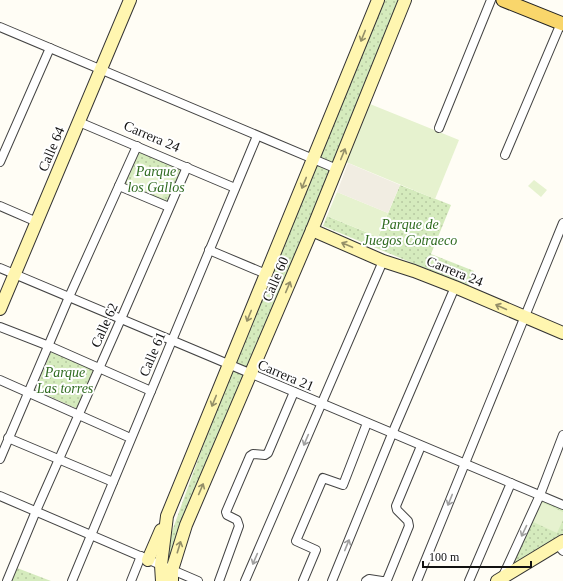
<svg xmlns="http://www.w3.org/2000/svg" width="563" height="581" font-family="'Times New Roman',serif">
<defs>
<pattern id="park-dots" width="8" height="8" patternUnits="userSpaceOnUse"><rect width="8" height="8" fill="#d5ebbd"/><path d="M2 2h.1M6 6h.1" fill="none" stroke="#b6c8a1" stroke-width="1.8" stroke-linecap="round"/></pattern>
</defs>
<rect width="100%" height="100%" fill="#fffdf5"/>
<g fill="url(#park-dots)">
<polygon points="381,0 400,0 194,501 168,560 171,534 232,366"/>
<polygon points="137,151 182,170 167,205 122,185"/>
<polygon points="400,185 451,205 431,254 474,271 468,286 323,226 327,216 378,237"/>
<polygon points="52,350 96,368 80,410 35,390"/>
<polygon points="540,493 563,503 563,535 511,570"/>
<polygon points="17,568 51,581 11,581"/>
</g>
<g fill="#e6f2cf">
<polygon points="370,104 459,140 435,199 346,162"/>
<polygon points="139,162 172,177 162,198 129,183"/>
<polygon points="534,180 547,190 541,197 528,186"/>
<polygon points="337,192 388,213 378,237 327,216"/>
<polygon points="539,501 563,512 563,520 557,533 531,521"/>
</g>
<polygon fill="#f1ede2" points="348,163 400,185 388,213 337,192"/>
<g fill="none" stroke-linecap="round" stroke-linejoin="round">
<g stroke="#444" stroke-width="10">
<g id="street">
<polyline points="0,27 337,169"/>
<polyline points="79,122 235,188"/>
<polyline points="439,128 491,0"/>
<polyline points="505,155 561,23"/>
<polyline points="0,162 50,48"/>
<polyline points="119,186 169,207"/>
<polyline points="0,206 37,222"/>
<polyline points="209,250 266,274"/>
<polyline points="0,268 563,505"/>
<polyline points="0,327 49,346 151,391"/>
<polyline points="0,380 126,436"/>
<polyline points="8,438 113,482"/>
<polyline points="0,459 69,297 137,146"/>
<polyline points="0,496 198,581"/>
<polyline points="562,550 563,551"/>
<polyline points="502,578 540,495 563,435"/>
<polyline points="7,581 36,511 121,319 187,167"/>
<polyline points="72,581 257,136"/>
<polyline points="131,581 141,556"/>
<polyline points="219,581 239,526 237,520 227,515 226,512 250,456 253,454 265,455 268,453 294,392"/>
<polyline points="245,581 383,261"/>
<polyline points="303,581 316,550 296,541 323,478 343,485 367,423"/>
<polyline points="332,581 392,434 455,287"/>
<polyline points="366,581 369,579 382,581"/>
<polyline points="384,581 387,580 409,526 408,521 397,510 396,506 421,446"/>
<polyline points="417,581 563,223"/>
<polyline points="469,581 511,483"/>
</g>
</g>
<g stroke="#333" stroke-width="14">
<g id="secondary">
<polyline points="312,230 383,261 414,271 455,287 563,333"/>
<polyline points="0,309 130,0"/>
<polyline points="148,560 161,530"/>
<polyline points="162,581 161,565 167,516 378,0"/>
<polyline points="172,581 172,570 186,525 312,230 405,0"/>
<polyline points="497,581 563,541"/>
</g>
</g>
<g stroke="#222" stroke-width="15">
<polyline id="primary" points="503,0 563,24"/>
</g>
<use href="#street" stroke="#fff" stroke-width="8"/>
<use href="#secondary" stroke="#fff6b0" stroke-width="12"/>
<use href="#primary" stroke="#f9d66b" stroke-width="13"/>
</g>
<defs><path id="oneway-shaft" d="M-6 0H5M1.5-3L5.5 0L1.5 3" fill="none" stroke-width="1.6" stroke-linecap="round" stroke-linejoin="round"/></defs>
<g stroke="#948f68">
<use href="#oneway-shaft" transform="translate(363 36) rotate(112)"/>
<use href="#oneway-shaft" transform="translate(343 154) rotate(-68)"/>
<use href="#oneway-shaft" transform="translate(304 183) rotate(112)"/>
<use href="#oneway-shaft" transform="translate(347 245) rotate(-157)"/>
<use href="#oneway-shaft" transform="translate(288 287) rotate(-67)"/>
<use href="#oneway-shaft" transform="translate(501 307) rotate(-156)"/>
<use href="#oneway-shaft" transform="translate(249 316) rotate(112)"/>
<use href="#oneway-shaft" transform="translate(214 401) rotate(112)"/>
<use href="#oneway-shaft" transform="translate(201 489) rotate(-67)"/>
<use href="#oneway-shaft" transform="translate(179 547) rotate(-73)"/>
</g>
<g stroke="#a0a0a0">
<use href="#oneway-shaft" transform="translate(306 440) rotate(113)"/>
<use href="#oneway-shaft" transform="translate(450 500) rotate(112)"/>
<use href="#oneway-shaft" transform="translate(524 531) rotate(115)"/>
<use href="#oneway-shaft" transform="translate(347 545) rotate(-68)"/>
<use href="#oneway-shaft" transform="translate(255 559) rotate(113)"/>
</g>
<g text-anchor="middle" stroke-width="4" stroke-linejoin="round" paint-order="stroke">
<g font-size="14" fill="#111" stroke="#fff">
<text transform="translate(152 136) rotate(23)" y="5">Carrera 24</text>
<text transform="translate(51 149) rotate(-67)" y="5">Calle 64</text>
<text transform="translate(455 271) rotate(22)" y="5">Carrera 24</text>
<text transform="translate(275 279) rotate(-67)" y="5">Calle 60</text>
<text transform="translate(104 325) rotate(-66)" y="5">Calle 62</text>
<text transform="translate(152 354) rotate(-67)" y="5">Calle 61</text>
<text transform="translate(286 375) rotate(23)" y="5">Carrera 21</text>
</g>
<g font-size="14" font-style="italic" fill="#2f6b1f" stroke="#fff">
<text x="156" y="176">Parque<tspan x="156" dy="16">los Gallos</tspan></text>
<text x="410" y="229">Parque de<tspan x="410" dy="16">Juegos Cotraeco</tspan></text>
<text x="65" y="377">Parque<tspan x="65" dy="16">Las torres</tspan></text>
</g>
</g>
<path d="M423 561v6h108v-6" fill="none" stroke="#111111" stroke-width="2"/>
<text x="429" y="561" font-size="12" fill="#111111" stroke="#ffffff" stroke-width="3" paint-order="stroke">100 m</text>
</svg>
